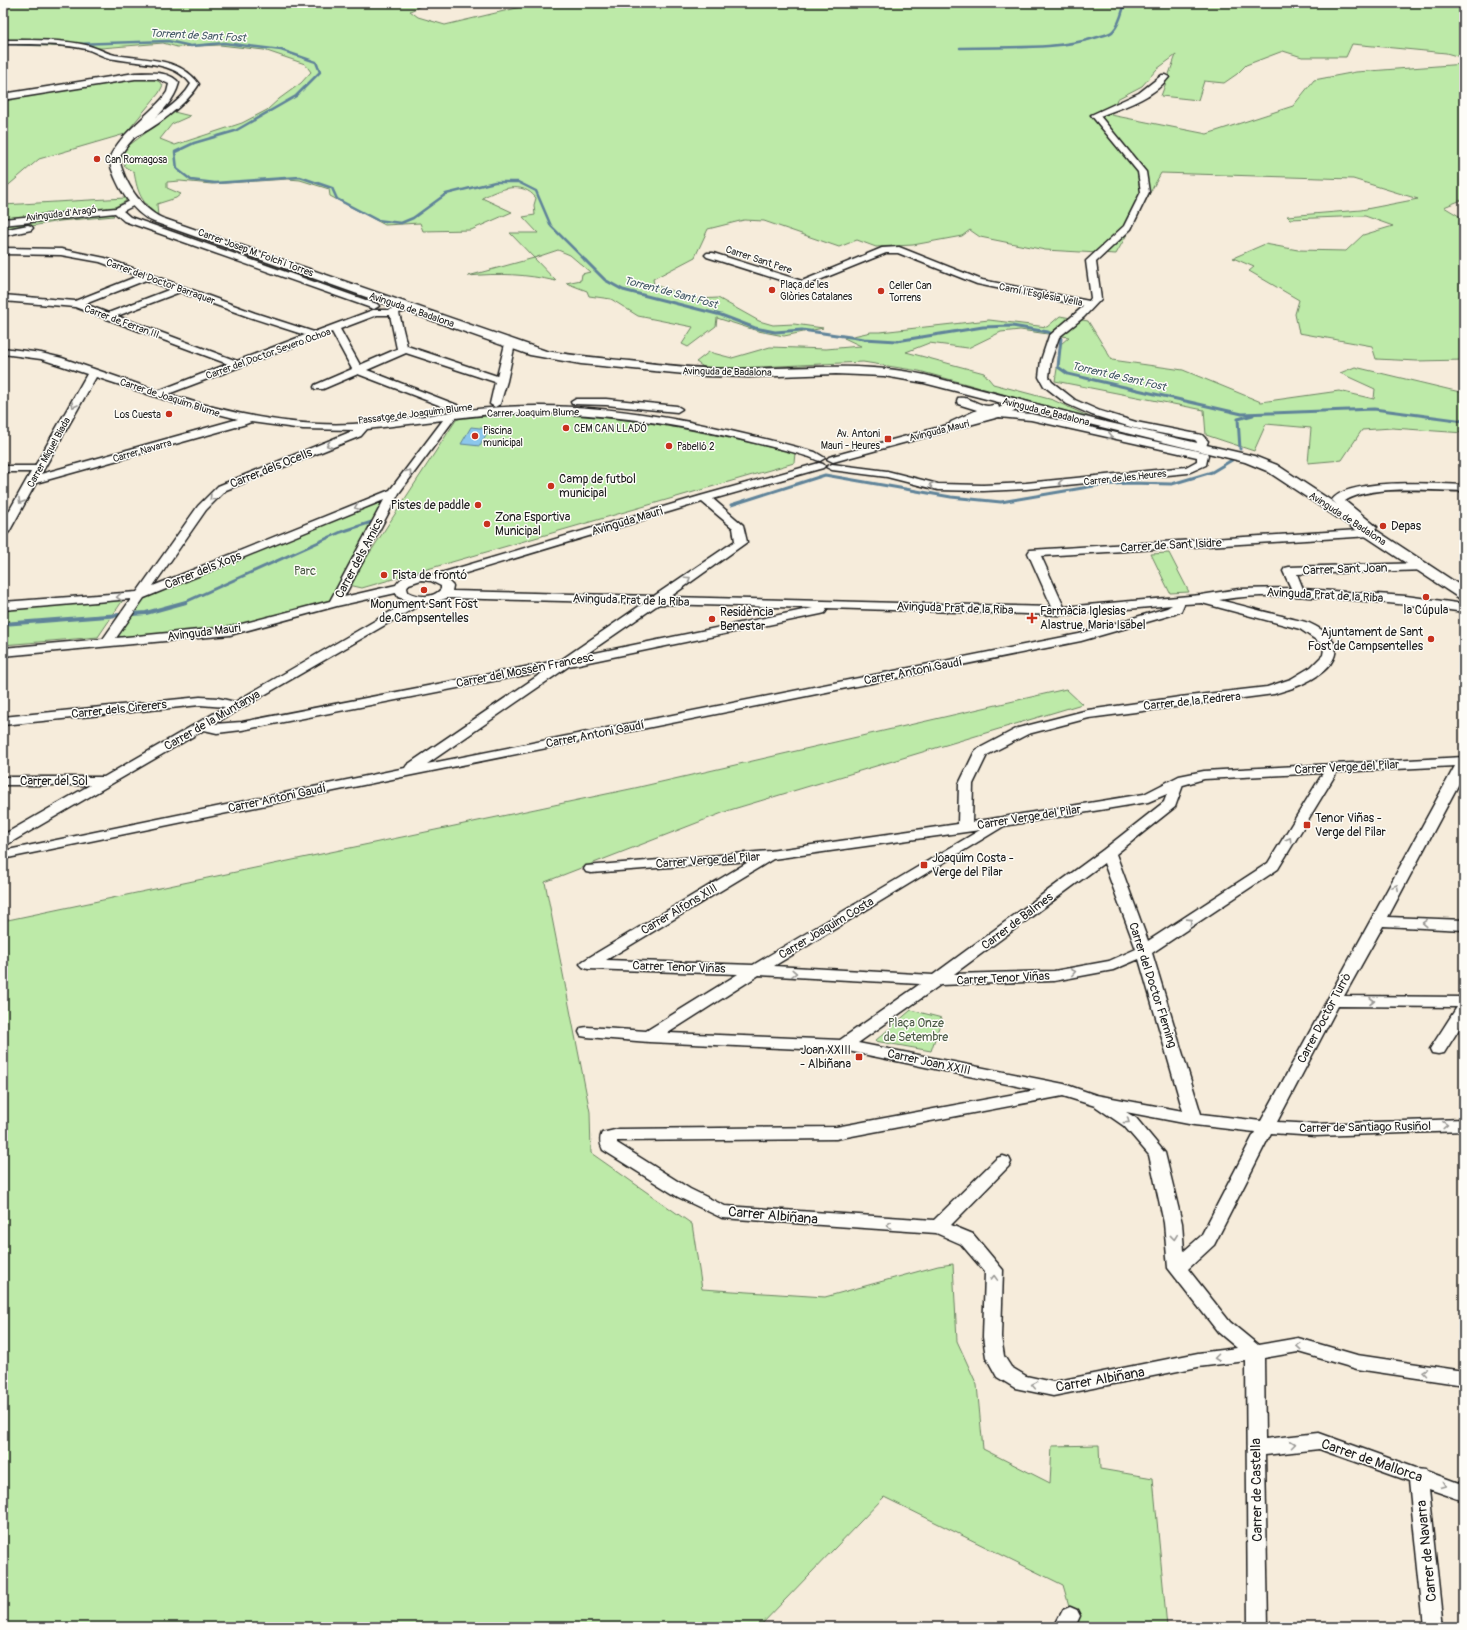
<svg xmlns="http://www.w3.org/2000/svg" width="1467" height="1630" font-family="Pangolin,sans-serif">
<rect width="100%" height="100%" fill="#f6ecdb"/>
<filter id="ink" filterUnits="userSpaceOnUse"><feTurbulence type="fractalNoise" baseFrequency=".025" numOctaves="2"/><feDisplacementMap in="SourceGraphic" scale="8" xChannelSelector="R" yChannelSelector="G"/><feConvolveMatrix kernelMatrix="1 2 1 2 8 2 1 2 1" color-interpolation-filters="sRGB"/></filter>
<g filter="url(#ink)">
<g fill="#bdeaa8" stroke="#6c8362">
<path d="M3,3H423V5L410,11L418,17L445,25L538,3H1464V58L1446,53L1352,44L1346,57H1302L1283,51L1246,65L1237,74L1224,83L1204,81L1198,100L1161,96L1176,55L1157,69L1142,86L1117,99L1111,115L1207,134L1293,106L1314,80L1356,72L1464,64V199L1444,207L1464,219V360L1417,361L1376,359L1372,346L1299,333L1295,314L1299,300L1249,271L1254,267L1233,258L1265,244L1298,250L1346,251L1363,235L1393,226L1365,216L1290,219L1287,216L1361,210L1418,199L1353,179L1161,173L1116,254L1045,250L980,237L970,230L962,236L913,245L876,247L857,240L839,247L764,221L744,220L708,229L695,257L653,279L654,285L698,299L718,298L759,321L773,325L794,324L823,328L784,336L758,331L717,318L716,326L688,347L682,344L693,327L638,316L611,299L589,296L587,291L566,283L581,280L582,274L590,272L570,255L558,250L534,258L556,281C525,274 500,273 468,276L534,258L510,233H538L523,217L535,215L534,205L536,198C522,180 499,189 482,198L512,212L471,230L423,231L420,223L385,225L330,196L329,189L300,180L288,179L212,184L180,181L167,182V188L181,194L176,198L157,204L158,217C141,200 138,195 134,172L125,167L122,157L124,149L174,112L190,116L172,124L160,139L175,145L242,123L267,110L279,99L301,83L311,72L305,64L264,50L220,45L177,47L163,43L101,48L17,45L19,43L3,41Z"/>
<polygon points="149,78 158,81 163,85 159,93 125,134 39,159 3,190 3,100 113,82"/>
<polygon points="125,198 126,201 113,208 3,219 3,205"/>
<polygon points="111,213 114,216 60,221 3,231 3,223"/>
<polygon points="1060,316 1088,321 1112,360 1183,370 1261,402 1339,391 1374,399 1375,389 1340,373 1355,367 1464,393 1464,433 1392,428 1362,430 1342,460 1308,463 1311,428 1266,424 1254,451 1206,435 1204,410 1055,381 1061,344 1069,337 1020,330 1001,332 968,348 929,343 906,352 984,373 993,384 1053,400 1094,419 919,371 863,362 738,368 705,368 696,362 709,352 732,358 770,347 826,349 861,346 844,338 871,332 880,332 989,320 1047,327"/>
<path d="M535,413C625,414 709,433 795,453L794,463L362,588L349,585L456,420L464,417Z"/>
<polygon points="394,492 335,603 230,631 107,642 141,595"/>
<polygon points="1169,553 1189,592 1170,593 1151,554"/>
<polygon points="123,600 98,637 3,645 3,609"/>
<polygon points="1066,689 1082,704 730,810 545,882 590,1112 591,1153 692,1224 702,1289 825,1297 938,1266 953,1264 957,1341 977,1385 983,1449 1050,1483 1052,1446 1099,1445 1100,1469 1153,1478 1167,1627 1072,1627 1072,1616 1063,1585 884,1497 759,1627 3,1627 3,921 635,788"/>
<polygon points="911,1010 942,1018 931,1051 875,1041"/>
</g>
<polygon fill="#8cc7ec" stroke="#5f8399" points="471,427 489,429 480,446 461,444"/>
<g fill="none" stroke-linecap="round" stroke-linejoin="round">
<g stroke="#5f8399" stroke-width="2.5">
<polyline points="3,44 61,45"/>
<polyline points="75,44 168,41 191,46 224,43 281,50 316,62 320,72 296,96 235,131 194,143 175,152 177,169 191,180 215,183 300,177 332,188 337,199 377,220 401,223 413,218 446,194 495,182 518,182 536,191 551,226 586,261"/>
<path d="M960,48C1006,46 1054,51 1098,37C1103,35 1109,35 1113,31C1120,24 1122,12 1125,3"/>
</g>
<g stroke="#5f8399" stroke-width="3">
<polyline points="585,260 605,280 623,290 721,315 755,328 775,332 802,330 864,339 897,341 983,327 1012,326 1048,332 1061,338 1058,367 1068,374 1242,414 1374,409 1464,421"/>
<polyline points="1240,449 1238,419 1253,415"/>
<polyline points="731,505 825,475 951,497 1001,502 1100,485 1129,483 1172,484 1212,472 1232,460"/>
<polyline points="183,603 341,532 378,520"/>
</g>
<polyline stroke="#5f8399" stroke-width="4" points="3,624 146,613 186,602"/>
<g stroke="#1c1c1c" stroke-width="3">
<g id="minor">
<path d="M3,40C30,40 59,39 86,45C96,47 105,53 115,55C144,60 180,57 199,84C190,101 150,133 132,137H129L128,135L129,133C148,123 181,103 191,84C174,61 140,64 115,59C104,58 96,52 86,49C59,43 30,44 3,44Z"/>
<path d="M1162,75H1165L1169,77C1153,98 1124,107 1100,116L1146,172L1149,192L1131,229L1096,262L1101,299L1084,317L1059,337L1051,360L1049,377L1052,382L1075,400L1100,411L1136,422L1202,435L1208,441L1205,449H1197L1196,447L1197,442L1195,440L1134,428L1092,415L1067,404L1044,386L1039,377L1041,360L1049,336L1084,306L977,284L898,253H886L802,287L707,257L705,255L707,253H713L802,281L882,248L899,247L982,280L1089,301L1091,298L1086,261L1124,226L1141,192L1138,172L1091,115L1139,93Z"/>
<polygon points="136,198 139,199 140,201 139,203 123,211 130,217 377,304 379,306 374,309 371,308 124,221 115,213 3,225 3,219 116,208"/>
<polygon points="28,225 31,226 33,228 31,230 3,236 3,230"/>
<path d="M3,248L61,249L105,258L255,313L314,332L373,310H388L408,305L411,306L413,308L411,310L399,313L407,346L497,376L505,344L510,341L515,344L507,381L500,404L495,407L490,404L495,382L406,353L367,370L457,405L458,407L457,409H449L358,374L323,389H315L314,387L315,385L352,369L332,332L168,394C228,413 290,427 353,424C385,422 418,417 451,412C480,408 510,406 539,406C633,406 725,428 815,452L825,458L820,461C815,460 811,457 806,456C783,449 759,444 735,438C643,417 549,406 455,418L399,493L344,597L396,585C403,573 421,572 434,575L700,496L819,463L823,464L825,466L823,468L713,499L743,525L747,542L670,597L1052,607L1028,553L1030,550L1359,530L1360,527L1362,526L1341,509L1332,500C1349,477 1437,484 1464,485V491C1433,491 1371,484 1345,501L1377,527L1373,530L1377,533L1375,535L1371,536L1041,556L1064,607L1201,595L1239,589L1291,588L1283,571L1285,568L1289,567L1423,563L1427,564L1429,567L1427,570L1297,574L1303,589L1406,596L1464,604V612C1423,606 1383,602 1342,599C1301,596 1260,593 1219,600C1240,605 1261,611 1282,616C1290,619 1300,620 1309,623C1354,643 1335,670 1300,685C1291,689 1282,691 1274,694L1089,718L1028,734L987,755L973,784L972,822L1144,794L1179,776L1204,771L1464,757V774L1388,917L1464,920V930L1383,926L1344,996L1464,997V1021L1444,1053L1438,1054L1432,1053L1430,1049L1457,1007L1338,1006L1277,1122L1315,1124L1464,1119V1131L1315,1136L1271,1133L1214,1245L1188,1269L1230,1322L1258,1345L1298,1338L1357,1355L1464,1371V1385L1357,1369L1298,1352L1264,1358L1265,1439L1319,1433L1416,1468L1425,1469L1426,1471L1464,1485V1501L1429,1489L1444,1627H1424L1409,1481L1319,1449L1265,1455L1268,1627H1248L1246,1361L1198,1367L1053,1396L1015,1388L997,1377L986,1357L983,1337L985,1272L961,1244L936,1233L722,1218L678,1197L603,1150C600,1144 599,1139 602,1133L619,1129L836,1127L1036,1090L848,1051L649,1042L587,1037L581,1036L579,1032L581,1028L587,1027L646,1031L738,974L588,969L583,967L580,964L583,961L750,861L591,873L586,872L584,869L586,866L770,851L958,824L959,784L974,753L976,750L1018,728L1088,710L1180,697L1267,687L1291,679L1311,667L1323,655L1324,649L1322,644L1300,629L1202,603L1184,604L1181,611L1175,614L1081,641L407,776L3,859V851L405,768L407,765L545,671L242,730L217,733L204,730L8,844L3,845V835L90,785H3V777H104L225,707L200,705L3,725V717L200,697L218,698L235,702L409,601L398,597L396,593L337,606L230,635L3,656V648L103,639L131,599L3,610V602L137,592L198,506L218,486L355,430L303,429L251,422L243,425L36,483L9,532L7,534L3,535V522L31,472H3V466H35L87,374L41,359L3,354V348L41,353L62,358L158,391L228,364L75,307L3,301V295L75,301L138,276L100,262L61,255L3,254ZM146,280L171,289L108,313L85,304ZM180,292L249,317L305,335L237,361L117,316ZM377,315H390L397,349L360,365L340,329ZM96,377L175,403L238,419L41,474ZM443,420L390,490L153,586L206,510L226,490L361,436L367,429ZM384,500L330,601L230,627L116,638L144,598ZM702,502L733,528L735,541L654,596L452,591L453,586L446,579ZM421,580L431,581L441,586V589C433,599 418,597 408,592L407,588L409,584ZM447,598L644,603L561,660L242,722L214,724L423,603L435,602ZM659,604L813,608L585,655ZM1172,605L1167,608L1079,634L427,764L569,666L821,614L825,613L827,610L826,608L1060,615ZM1455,766L1261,1121L1201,1114L1152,953L1278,869L1337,772ZM1323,773L1268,863L1148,941L1116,854L1175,807L1183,785L1204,779ZM1167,794L1164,802L1103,850L933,975L774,966L1004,826L1148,802ZM980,830L753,965L606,960L773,859ZM1104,863L1136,949L1109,961L1054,971L954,974ZM1139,959L1183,1111L1096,1095L1064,1084L858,1043L940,985L1054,981L1113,970ZM759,975L920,984L840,1040L668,1033ZM1063,1096L1095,1106L1124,1126L1149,1155L1164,1223L1168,1268L1218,1332L1237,1348L1198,1353L1053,1382L1026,1376L1011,1367L1004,1356L1001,1337L1003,1270L973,1234L951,1225L1009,1166L1011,1162L1009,1158L1003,1156L997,1158L934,1220L725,1206L690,1189L617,1143V1141L836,1139ZM1126,1112L1194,1125L1255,1132L1201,1236L1184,1251L1182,1223L1165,1153L1136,1118Z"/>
<polygon points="576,399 606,399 677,406 682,409 677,412 606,405 572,404 571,402"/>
<polygon points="999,411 1031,414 1207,453 1208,455 1206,465 1188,473 1026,489 983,491 938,490 887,477 832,470 826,467 832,464 887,471 938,484 983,485 1026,483 1186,467 1197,461 1197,457 1031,420 999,417 833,462 827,459 829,457"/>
<polygon points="1070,1607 1077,1610 1080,1616 1075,1627 1054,1627 1063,1610"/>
</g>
</g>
<g stroke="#1c1c1c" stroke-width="3">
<path id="tertiary" d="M135,73C150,73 169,70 179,83C170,116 133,129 119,159C124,181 140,208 162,218L546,351C574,356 602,358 630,361C664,365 698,369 732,369C797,369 861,361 925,375L1093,419L1254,456L1277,465L1464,588V599L1459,598L1267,471L1245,462L1019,407C1007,415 1003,420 989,415L956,429L951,428L949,425L951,422L977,410L958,404L957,401L958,398C969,396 977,405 988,406C991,406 993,404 998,405L999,408L1006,404L924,383L884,376L836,374L749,377L706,376L581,364L530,355L154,222C131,213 114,182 109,159C120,134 144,119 162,99L167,92L169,84L158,79H135L3,100V94Z"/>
</g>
<use href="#minor" fill="#fdfcf7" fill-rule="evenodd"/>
<use href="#tertiary" fill="#fdfcf7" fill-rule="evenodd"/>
</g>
<defs><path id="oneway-chevron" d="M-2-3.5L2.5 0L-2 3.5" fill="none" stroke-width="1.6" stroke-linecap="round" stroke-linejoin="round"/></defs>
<g stroke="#989794">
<use href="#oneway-chevron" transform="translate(74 405) rotate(119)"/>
<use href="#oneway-chevron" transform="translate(1110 436) rotate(13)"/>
<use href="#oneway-chevron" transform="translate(329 445) rotate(160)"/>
<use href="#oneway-chevron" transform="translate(409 472) rotate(-53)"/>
<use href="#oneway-chevron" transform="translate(1061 483) rotate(175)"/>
<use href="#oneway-chevron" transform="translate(932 485) rotate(-165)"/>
<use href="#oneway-chevron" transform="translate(212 498) rotate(135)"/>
<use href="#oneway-chevron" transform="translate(21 501) rotate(120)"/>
<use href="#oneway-chevron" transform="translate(357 507) rotate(158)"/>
<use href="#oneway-chevron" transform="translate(688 579) rotate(-34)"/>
<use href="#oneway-chevron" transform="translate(119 597) rotate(175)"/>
<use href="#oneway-chevron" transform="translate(1289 840) rotate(-59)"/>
<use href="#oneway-chevron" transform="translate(1396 887) rotate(-62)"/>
<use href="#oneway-chevron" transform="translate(1190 921) rotate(-33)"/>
<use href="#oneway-chevron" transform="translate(1425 923) rotate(-178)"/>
<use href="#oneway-chevron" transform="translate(1073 972) rotate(-10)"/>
<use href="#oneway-chevron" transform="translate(794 973) rotate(3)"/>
<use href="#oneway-chevron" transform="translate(1372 1001)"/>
<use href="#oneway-chevron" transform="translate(1127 1121) rotate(36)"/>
<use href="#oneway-chevron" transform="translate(1445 1125) rotate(-2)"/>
<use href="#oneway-chevron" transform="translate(889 1225) rotate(-176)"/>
<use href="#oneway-chevron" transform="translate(1174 1237) rotate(84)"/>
<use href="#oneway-chevron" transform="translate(994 1278) rotate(-88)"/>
<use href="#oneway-chevron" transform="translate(1299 1346) rotate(-176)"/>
<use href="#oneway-chevron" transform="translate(1217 1358) rotate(173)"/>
<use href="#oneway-chevron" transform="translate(1425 1372) rotate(-172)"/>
<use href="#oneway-chevron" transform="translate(1034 1385) rotate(-169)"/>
<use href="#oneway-chevron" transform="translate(1293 1444) rotate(-7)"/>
<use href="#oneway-chevron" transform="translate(1444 1485) rotate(21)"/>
</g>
</g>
<g fill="#c8321e" stroke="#fdfcf7" stroke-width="1.5">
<circle cx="97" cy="159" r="4"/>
<circle cx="772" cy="290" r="4"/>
<circle cx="881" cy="291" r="4"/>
<circle cx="169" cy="414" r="4"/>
<circle cx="566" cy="428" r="4"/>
<circle cx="475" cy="436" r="4"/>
<rect x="884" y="435" width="8" height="8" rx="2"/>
<circle cx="669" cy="446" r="4"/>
<circle cx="551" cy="486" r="4"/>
<circle cx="478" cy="505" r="4"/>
<circle cx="487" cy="524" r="4"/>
<circle cx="1383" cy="526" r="4"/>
<circle cx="384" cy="575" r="4"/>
<circle cx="424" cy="590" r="4"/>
<circle cx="1426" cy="597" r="4"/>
<path d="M1030 612h4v4h4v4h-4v4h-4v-4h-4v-4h4z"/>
<circle cx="712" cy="619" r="4"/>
<circle cx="1431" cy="639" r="4"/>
<rect x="1303" y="821" width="8" height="8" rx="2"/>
<rect x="920" y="861" width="8" height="8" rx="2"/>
<rect x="855" y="1053" width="8" height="8" rx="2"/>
</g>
<g text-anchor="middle" stroke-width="3" stroke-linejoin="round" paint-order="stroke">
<g font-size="10" fill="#1c1c1c" stroke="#fdfcf7" text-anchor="start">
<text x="105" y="163">Can Romagosa</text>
<text x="780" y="288">Plaça de les<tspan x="780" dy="12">Glòries Catalanes</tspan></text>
<text x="889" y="289">Celler Can<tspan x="889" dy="12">Torrens</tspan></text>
<text x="161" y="418" text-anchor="end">Los Cuesta</text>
<text x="574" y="432">CEM CAN LLADÓ</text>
<text x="483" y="434">Piscina<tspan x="483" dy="12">municipal</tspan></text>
<text x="880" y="437" text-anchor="end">Av. Antoni<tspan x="880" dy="12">Mauri - Heures</tspan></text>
<text x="677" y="450">Pabelló 2</text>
</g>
<g font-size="10" fill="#1c1c1c" stroke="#fdfcf7">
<text transform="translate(61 213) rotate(-7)" y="4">Avinguda d'Aragó</text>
<text transform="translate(256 252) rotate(20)" y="4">Carrer Josep M. Folch i Torres</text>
<text transform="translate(759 259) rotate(18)" y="4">Carrer Sant Pere</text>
<text transform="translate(161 281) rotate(20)" y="4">Carrer del Doctor Barraquer</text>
<text transform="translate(1041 294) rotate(11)" y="4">Camí l'Església Vella</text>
<text transform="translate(412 309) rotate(19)" y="4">Avinguda de Badalona</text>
<text transform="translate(122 321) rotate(20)" y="4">Carrer de Ferran III</text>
<text transform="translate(268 353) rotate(-20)" y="4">Carrer del Doctor Severo Ochoa</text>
<text transform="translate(727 371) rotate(1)" y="4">Avinguda de Badalona</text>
<text transform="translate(170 397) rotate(18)" y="4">Carrer de Joaquim Blume</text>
<text transform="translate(1046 411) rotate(14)" y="4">Avinguda de Badalona</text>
<text transform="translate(533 412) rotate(-1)" y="4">Carrer Joaquim Blume</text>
<text transform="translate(415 413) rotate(-7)" y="4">Passatge de Joaquim Blume</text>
<text transform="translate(939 430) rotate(-14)" y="4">Avinguda Mauri</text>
<text transform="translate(142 450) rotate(-16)" y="4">Carrer Navarra</text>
<text transform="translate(48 452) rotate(-61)" y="4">Carrer Miquel Biada</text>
<text transform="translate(1125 477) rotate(-6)" y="4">Carrer de les Heures</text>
<text transform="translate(1348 518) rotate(33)" y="4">Avinguda de Badalona</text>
</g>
<g font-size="11" font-style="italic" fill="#435865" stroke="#fdfcf7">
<text transform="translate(198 35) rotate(3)" y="4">Torrent de Sant Fost</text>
<text transform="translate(671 292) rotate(15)" y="4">Torrent de Sant Fost</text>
<text transform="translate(1119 376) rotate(13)" y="4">Torrent de Sant Fost</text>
</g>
<g font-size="12" fill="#1c1c1c" stroke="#fdfcf7">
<text transform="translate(271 468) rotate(-22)" y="4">Carrer dels Ocells</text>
<text transform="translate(627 521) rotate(-17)" y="4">Avinguda Mauri</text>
<text transform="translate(1171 545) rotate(-3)" y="4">Carrer de Sant Isidre</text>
<text transform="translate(359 558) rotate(-62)" y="4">Carrer dels Amics</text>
<text transform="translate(1345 569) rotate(-2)" y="4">Carrer Sant Joan</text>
<text transform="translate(203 570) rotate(-22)" y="4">Carrer dels Xops</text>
<text transform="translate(1325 595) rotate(3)" y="4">Avinguda Prat de la Riba</text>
<text transform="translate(631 600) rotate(2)" y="4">Avinguda Prat de la Riba</text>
<text transform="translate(955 608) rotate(2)" y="4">Avinguda Prat de la Riba</text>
<text transform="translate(204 632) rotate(-7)" y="4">Avinguda Mauri</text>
<text transform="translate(525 670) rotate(-11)" y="4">Carrer del Mossèn Francesc</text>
<text transform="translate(913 671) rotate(-11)" y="4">Carrer Antoni Gaudí</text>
<text transform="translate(1192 701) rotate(-6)" y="4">Carrer de la Pedrera</text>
<text transform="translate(119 709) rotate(-6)" y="4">Carrer dels Cirerers</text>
<text transform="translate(212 720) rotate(-30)" y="4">Carrer de la Muntanya</text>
<text transform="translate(595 734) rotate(-11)" y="4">Carrer Antoni Gaudí</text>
<text transform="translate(1347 767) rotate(-3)" y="4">Carrer Verge del Pilar</text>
<text x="54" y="785">Carrer del Sol</text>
<text transform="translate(277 798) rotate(-12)" y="4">Carrer Antoni Gaudí</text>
<text transform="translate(1029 817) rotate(-9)" y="4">Carrer Verge del Pilar</text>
<text transform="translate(708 860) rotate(-4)" y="4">Carrer Verge del Pilar</text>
<text transform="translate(679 909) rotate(-31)" y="4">Carrer Alfons XIII</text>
<text transform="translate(1017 921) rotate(-37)" y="4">Carrer de Balmes</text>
<text transform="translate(826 928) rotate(-31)" y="4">Carrer Joaquim Costa</text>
<text transform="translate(679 967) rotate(2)" y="4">Carrer Tenor Viñas</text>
<text transform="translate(1003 978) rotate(-3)" y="4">Carrer Tenor Viñas</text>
<text transform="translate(1153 985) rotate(72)" y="4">Carrer del Doctor Fleming</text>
<text transform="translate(1324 1018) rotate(-62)" y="4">Carrer Doctor Turrò</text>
<text transform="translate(929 1062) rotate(12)" y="4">Carrer Joan XXIII</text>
<text transform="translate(1365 1127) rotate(-1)" y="4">Carrer de Santiago Rusiñol</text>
</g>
<g font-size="12" fill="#1c1c1c" stroke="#fdfcf7" text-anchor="start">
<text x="559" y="483">Camp de futbol<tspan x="559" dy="14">municipal</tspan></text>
<text x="470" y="509" text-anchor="end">Pistes de paddle</text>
<text x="495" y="521">Zona Esportiva<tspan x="495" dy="14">Municipal</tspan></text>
<text x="1391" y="530">Depas</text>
<text x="392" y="579">Pista de frontó</text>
<text x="424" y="608" text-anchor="middle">Monument Sant Fost<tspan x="424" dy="14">de Campsentelles</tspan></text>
<text x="1426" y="614" text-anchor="middle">la Cúpula</text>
<text x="1040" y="615">Farmàcia Iglesias<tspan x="1040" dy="14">Alastrue, Maria Isabel</tspan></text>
<text x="720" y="616">Residència<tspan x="720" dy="14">Benestar</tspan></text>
<text x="1423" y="636" text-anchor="end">Ajuntament de Sant<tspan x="1423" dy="14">Fost de Campsentelles</tspan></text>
<text x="1315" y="822">Tenor Viñas -<tspan x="1315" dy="14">Verge del Pilar</tspan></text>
<text x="932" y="862">Joaquim Costa -<tspan x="932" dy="14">Verge del Pilar</tspan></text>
<text x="851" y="1054" text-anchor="end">Joan XXIII<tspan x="851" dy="14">- Albiñana</tspan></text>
</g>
<g font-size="12" fill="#4c5a46" stroke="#fdfcf7">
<text x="305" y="575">Parc</text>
<text x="916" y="1027">Plaça Onze<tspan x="916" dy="14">de Setembre</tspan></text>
</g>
<g font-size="14" fill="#1c1c1c" stroke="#fdfcf7">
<text transform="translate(773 1215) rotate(5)" y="5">Carrer Albiñana</text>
<text transform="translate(1100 1379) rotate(-10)" y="5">Carrer Albiñana</text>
<text transform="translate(1372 1460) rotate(19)" y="5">Carrer de Mallorca</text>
<text transform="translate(1256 1490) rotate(-91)" y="5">Carrer de Castella</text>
<text transform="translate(1426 1551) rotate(-96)" y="5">Carrer de Navarra</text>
</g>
</g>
<rect width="1467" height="1630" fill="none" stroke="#fdfcf7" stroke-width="16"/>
<rect x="8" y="8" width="1451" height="1614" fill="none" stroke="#1c1c1c" stroke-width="1.5" filter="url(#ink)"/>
</svg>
